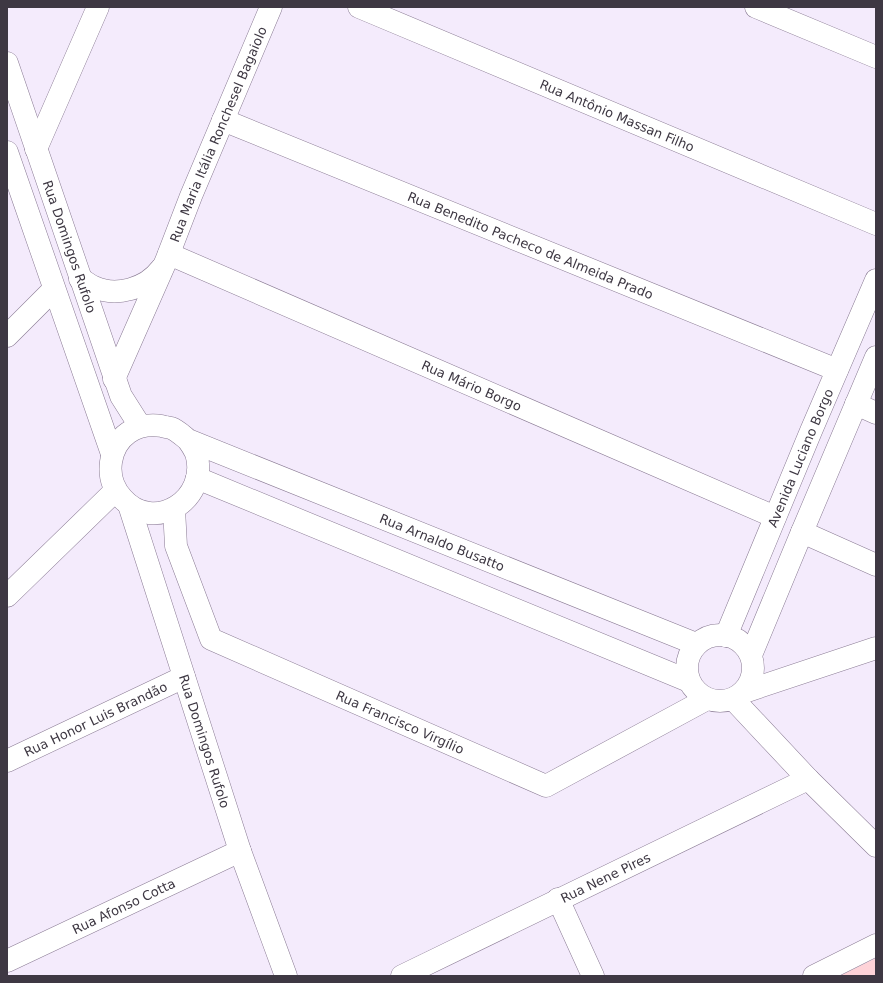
<svg xmlns="http://www.w3.org/2000/svg" width="883" height="983" font-family="'DejaVu Sans',sans-serif">
<rect width="100%" height="100%" fill="#f4ebfc"/>
<polygon fill="#fed3d8" points="876,958 876,976 839,976"/>
<g fill="none" stroke-linecap="round" stroke-linejoin="round">
<g stroke="#8a7b94" stroke-width="23">
<g id="street">
<path id="s1" d="M359,7L876,224"/>
<polyline points="756,7 876,57"/>
<path id="s2" d="M7,63L121,396L140,426"/>
<path id="s3" d="M223,120L837,370"/>
<polyline points="36,149 98,7"/>
<polyline points="7,152 112,454"/>
<path id="s4" d="M169,254L775,517"/>
<path d="M80,279C85,281 89,285 94,287C116,297 146,289 161,269"/>
<polyline points="7,336 54,289"/>
<path id="s5" d="M114,379L166,261L191,196L271,7"/>
<polyline points="856,404 876,413"/>
<path id="s6" d="M188,440C191,444 194,449 196,453C210,499 154,535 122,498C113,488 109,476 111,462C115,436 136,422 162,426C164,427 168,427 171,428C177,430 183,436 188,440L696,644"/>
<polyline points="197,478 689,681"/>
<path id="s7" d="M129,505L240,851L286,976"/>
<path id="s8" d="M174,509L176,546L211,639L546,786L707,699"/>
<polyline points="802,532 876,565"/>
<polyline points="7,596 115,491"/>
<circle cx="720" cy="668" r="33"/>
<path id="s9" d="M726,636L811,431L876,280"/>
<polyline points="751,655 802,532 876,357"/>
<polyline points="744,692 876,648"/>
<polyline points="733,699 808,779 876,846"/>
<path id="s10" d="M7,761L184,677"/>
<polyline points="558,899 593,976"/>
<path id="s11" d="M7,961L240,851"/>
<path id="s12" d="M402,976L808,779"/>
</g>
</g>
<g stroke="#8a7b94" stroke-width="23">
<polyline id="secondary" points="814,976 876,945"/>
</g>
<use href="#street" stroke="#fff" stroke-width="22"/>
<use href="#secondary" stroke="#fff" stroke-width="22"/>
</g>
<g text-anchor="middle" stroke-width="4" stroke-linejoin="round" paint-order="stroke">
<g font-size="13" fill="#3e3843" stroke="#fcfcfc">
<text dy="5" stroke="none"><textPath href="#s1" startOffset="280">Rua Antônio Massan Filho</textPath></text>
<text dy="5" stroke="none"><textPath href="#s5" startOffset="266">Rua Maria Itália Ronchesel Bagaiolo</textPath></text>
<text dy="5" stroke="none"><textPath href="#s3" startOffset="332">Rua Benedito Pacheco de Almeida Prado</textPath></text>
<text dy="5" stroke="none"><textPath href="#s2" startOffset="194">Rua Domingos Rufolo</textPath></text>
<text dy="5" stroke="none"><textPath href="#s4" startOffset="330">Rua Mário Borgo</textPath></text>
<text dy="5" stroke="none"><textPath href="#s9" startOffset="193">Avenida Luciano Borgo</textPath></text>
<text dy="5" stroke="none"><textPath href="#s6" startOffset="550">Rua Arnaldo Busatto</textPath></text>
<text dy="5" stroke="none"><textPath href="#s10" startOffset="98">Rua Honor Luis Brandão</textPath></text>
<text dy="5" stroke="none"><textPath href="#s8" startOffset="343">Rua Francisco Virgílio</textPath></text>
<text dy="5" stroke="none"><textPath href="#s7" startOffset="248">Rua Domingos Rufolo</textPath></text>
<text dy="5" stroke="none"><textPath href="#s12" startOffset="226">Rua Nene Pires</textPath></text>
<text dy="5" stroke="none"><textPath href="#s11" startOffset="129">Rua Afonso Cotta</textPath></text>
</g>
</g>
<rect width="883" height="983" fill="none" stroke="#3e3843" stroke-width="16"/>
</svg>
